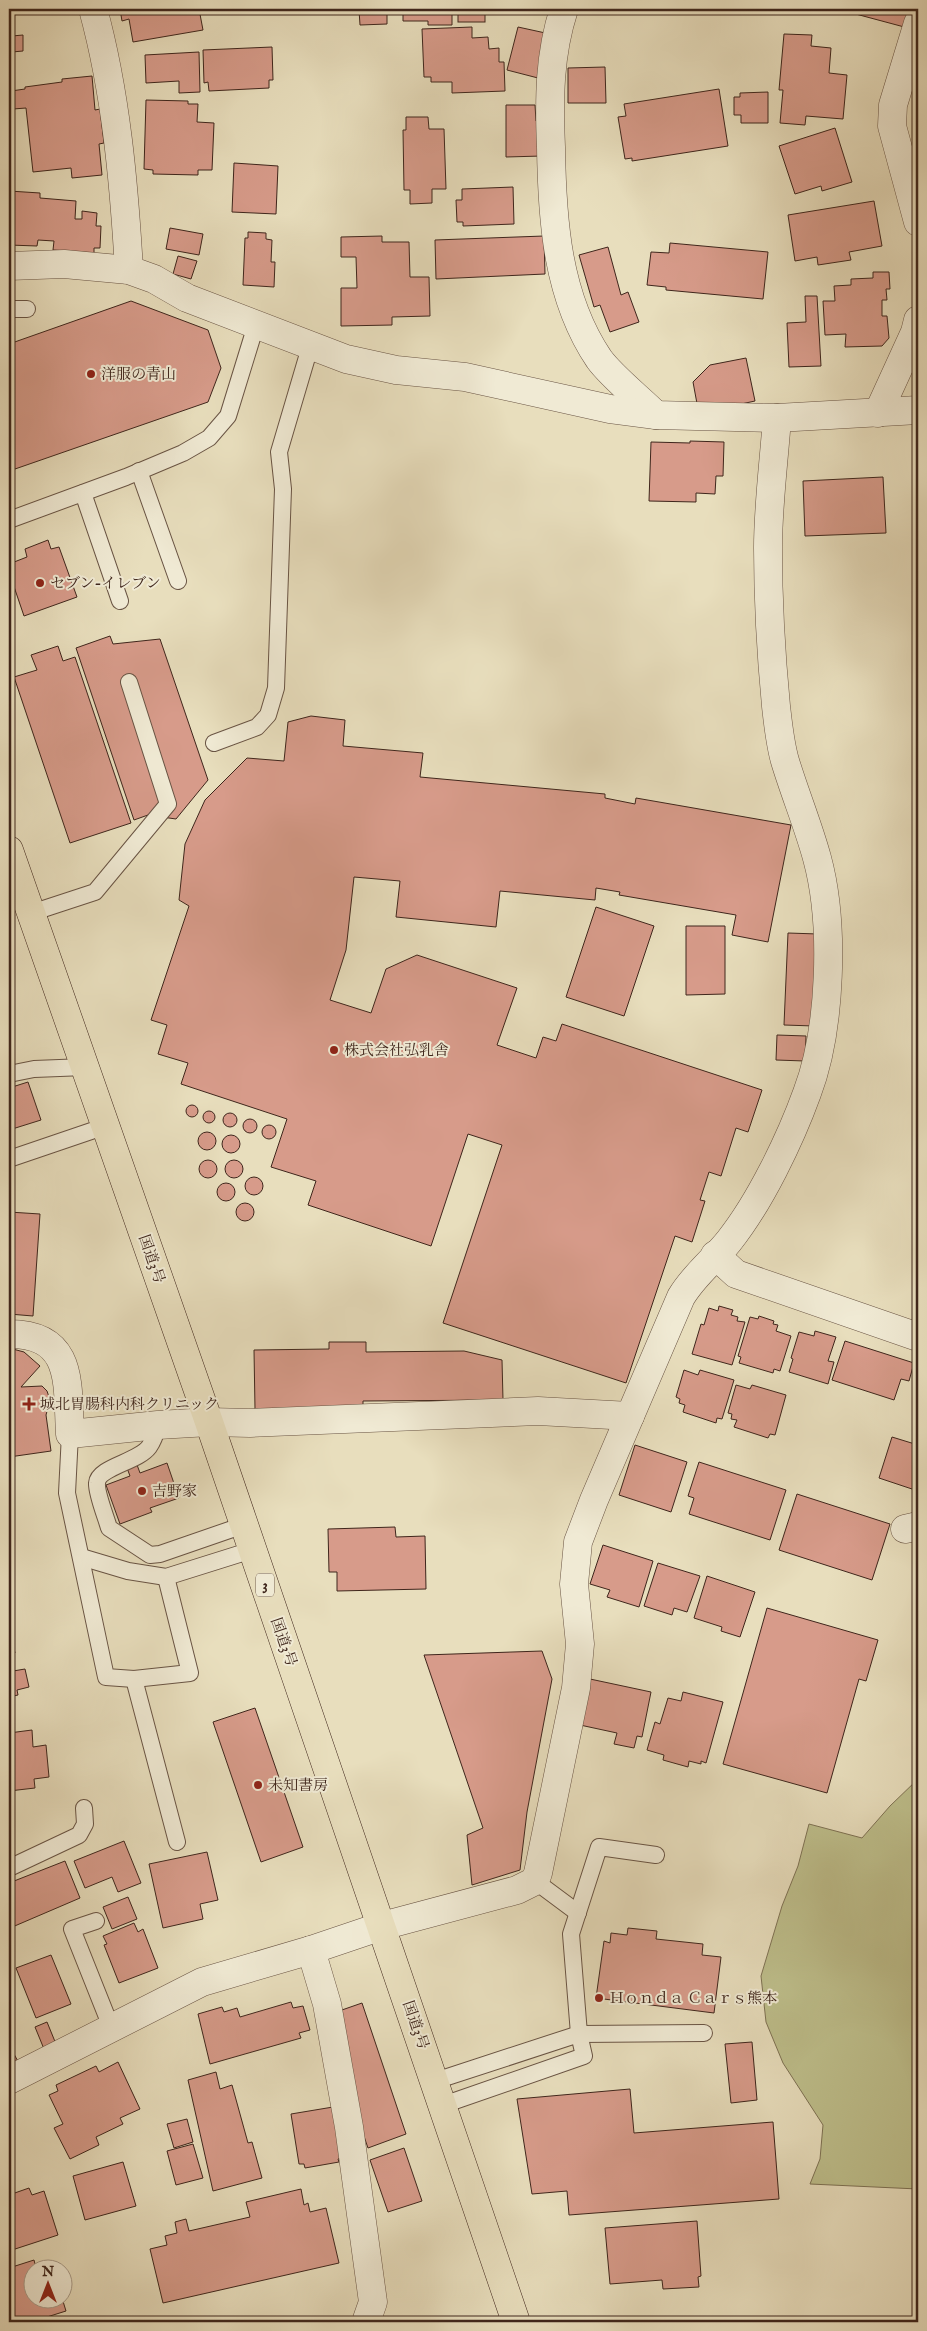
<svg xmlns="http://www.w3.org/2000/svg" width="927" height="2331" font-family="'IM FELL English','Noto Serif JP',serif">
<rect width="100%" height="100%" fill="#e8debd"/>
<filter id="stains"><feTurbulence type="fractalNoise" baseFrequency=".004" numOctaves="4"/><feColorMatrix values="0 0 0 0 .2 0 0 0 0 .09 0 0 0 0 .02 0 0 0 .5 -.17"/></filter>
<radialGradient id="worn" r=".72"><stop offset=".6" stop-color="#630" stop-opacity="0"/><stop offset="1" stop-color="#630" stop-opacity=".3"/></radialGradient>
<polygon fill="#bebf8c" stroke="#7e7254" points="918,1779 918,2189 810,2184 820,2159 823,2125 783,2063 766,2022 761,1976 782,1906 798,1866 809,1824 862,1838 890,1806"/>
<g fill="#d79b8a" stroke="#3f261c">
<polygon points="9,9 12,9 12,36 23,35 23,51 12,52 13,76 9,76"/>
<polygon points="120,9 199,9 203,30 133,42 129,19 122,21"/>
<polygon points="348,9 390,9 387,10 387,24 360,25 359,10 348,11"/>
<polygon points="397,9 452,9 452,25 428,25 428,21 403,21 403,12 397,12"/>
<rect x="458" y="9" width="27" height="13"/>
<rect x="494" y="9" width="20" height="2"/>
<rect x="521" y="9" width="25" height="3"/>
<polygon points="854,9 913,9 908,28 852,13"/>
<polygon points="472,27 472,38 488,37 489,49 499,48 499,62 504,62 505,91 452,93 452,82 431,82 431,77 424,77 422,29"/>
<polygon points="518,27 550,34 538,78 507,70"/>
<polygon points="784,34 812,35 811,46 831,48 829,73 847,75 843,119 806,116 805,125 780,123 783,90 779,90"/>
<polygon points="272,47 273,80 269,80 269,88 209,91 208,82 204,83 203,50"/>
<polygon points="199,52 200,92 179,93 179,81 146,83 145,55"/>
<polygon points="605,67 606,103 568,103 568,68"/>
<polygon points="92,76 95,110 100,109 104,143 99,144 102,175 72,178 71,168 33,172 26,108 13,109 11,91 25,89 25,87 62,82 62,79"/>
<polygon points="719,89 728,146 632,161 632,158 625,159 618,117 626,116 624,104"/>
<polygon points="768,92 768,123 741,123 741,115 734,115 734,97 740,97 740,93"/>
<polygon points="146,100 188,101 188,104 198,104 197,122 214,123 212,170 198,170 198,175 153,174 153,170 144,169"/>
<polygon points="506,105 535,105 536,121 541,121 542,156 506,157"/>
<polygon points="406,117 428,117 429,129 444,129 446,189 432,189 432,203 410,204 410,190 404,190 403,130 406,130"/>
<polygon points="835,128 852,182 822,191 821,186 795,194 779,146"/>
<polygon points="234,163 278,166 276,214 232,212"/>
<polygon points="513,187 514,224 463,226 463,222 457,222 456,200 462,200 462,189"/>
<polygon points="9,191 40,193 40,198 76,201 75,219 82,219 82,211 97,213 96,226 101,226 100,248 94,248 94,253 53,250 54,241 38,240 37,246 9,245"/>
<polygon points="874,201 882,246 849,252 851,260 818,265 817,257 795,261 788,215"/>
<polygon points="170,228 203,234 199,255 166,249"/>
<polygon points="248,232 266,233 266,239 272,240 271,262 275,262 274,287 243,285 245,238 248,238"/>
<polygon points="382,236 382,242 409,242 410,277 429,277 430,316 392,317 392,325 341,326 341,288 357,288 356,257 341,257 341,237"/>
<polygon points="544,236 545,274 436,279 435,240"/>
<polygon points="670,243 768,252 763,299 666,290 666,287 647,285 651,252 669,253"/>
<polygon points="608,247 621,295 628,292 639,322 610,332 600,305 594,307 579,255"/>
<polygon points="178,256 197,261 191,279 173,274"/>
<polygon points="873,272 889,272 890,289 886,289 887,300 882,300 882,316 887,316 889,338 882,346 845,347 846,334 825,335 823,301 835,301 834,286 851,285 851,279 873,278"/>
<polygon points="805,296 817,296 821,366 789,367 787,323 806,322"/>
<polygon points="131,301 208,330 221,368 208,402 15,469 9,451 9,344"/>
<polygon points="746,358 755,401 718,409 698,409 693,382 710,365"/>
<polygon points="918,367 918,386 913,385"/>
<polygon points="690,441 724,442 723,476 716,476 715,494 696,493 696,502 649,501 651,442 690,443"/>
<polygon points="883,477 886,533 805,536 803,481"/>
<polygon points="48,540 51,549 59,547 77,597 24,616 9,572 9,564 27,557 25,549"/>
<polygon points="110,636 113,644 160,639 208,780 176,819 148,815 134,820 76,648"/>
<polygon points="58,646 63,661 75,657 131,823 70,843 14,677 37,670 31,655"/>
<polygon points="311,716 345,720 343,746 423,753 420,777 605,794 605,798 635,804 636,798 791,825 768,942 732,935 736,915 619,895 620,892 596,888 595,900 500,891 496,927 396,917 400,881 354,877 346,950 330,1000 371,1013 386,969 417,955 517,988 497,1045 536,1058 543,1037 556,1041 562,1024 762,1090 748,1132 736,1128 721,1176 709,1172 700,1200 705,1201 692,1242 675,1236 626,1383 443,1323 502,1145 468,1134 431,1246 308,1205 316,1181 271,1167 287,1119 181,1084 188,1063 158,1054 167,1025 151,1020 189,906 179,900 185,844 205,800 247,758 284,761 288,722"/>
<polygon points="596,907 654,926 624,1016 566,997"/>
<polygon points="686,926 725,926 725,994 686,995"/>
<polygon points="788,933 818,934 814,1026 784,1025"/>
<polygon points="777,1035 806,1036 805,1061 776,1060"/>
<polygon points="28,1082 41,1120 9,1130 9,1088"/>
<circle cx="192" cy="1111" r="6"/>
<circle cx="209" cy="1117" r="6"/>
<circle cx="230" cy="1120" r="7"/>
<circle cx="250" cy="1126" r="7"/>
<circle cx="269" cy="1132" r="7"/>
<circle cx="207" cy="1141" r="9"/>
<circle cx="231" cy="1144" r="9"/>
<circle cx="208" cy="1169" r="9"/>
<circle cx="234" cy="1169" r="9"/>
<circle cx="254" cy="1186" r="9"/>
<circle cx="226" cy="1192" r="9"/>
<circle cx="245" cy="1212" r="9"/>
<polygon points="9,1212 40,1214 33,1316 9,1314"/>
<polygon points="719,1306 733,1310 731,1315 738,1317 737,1321 745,1322 732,1365 692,1354 701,1324 704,1325 709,1308 718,1311"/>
<polygon points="759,1316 774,1321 773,1324 778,1325 776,1331 791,1336 780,1371 774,1369 773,1373 739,1363 741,1357 738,1356 750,1317 758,1319"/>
<polygon points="815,1331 836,1337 828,1361 834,1362 828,1384 789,1372 793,1359 791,1358 799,1332 814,1336"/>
<polygon points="845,1341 914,1363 909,1381 901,1379 894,1400 832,1380"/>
<polygon points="329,1342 366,1342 366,1352 464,1351 502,1360 503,1400 363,1401 363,1408 255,1409 254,1350 329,1349"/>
<polygon points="9,1348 24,1352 40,1366 21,1387 42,1386 47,1391 50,1400 46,1415 51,1451 9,1457"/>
<polygon points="684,1370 698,1375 700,1370 734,1380 722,1419 717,1418 716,1423 683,1412 685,1405 679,1403 680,1399 676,1397"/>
<polygon points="736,1385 750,1389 752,1385 786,1395 775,1435 770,1434 768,1438 734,1427 737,1420 731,1419 732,1414 728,1413"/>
<polygon points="892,1437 918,1445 918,1491 879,1478"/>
<polygon points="635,1445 687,1462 671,1512 619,1495"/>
<polygon points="136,1462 140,1473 167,1463 179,1498 150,1508 152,1512 120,1524 106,1485 130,1476 127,1468"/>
<polygon points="699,1462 786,1490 770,1540 689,1514 694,1498 688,1496"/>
<polygon points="797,1494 890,1524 872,1580 779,1550"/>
<polygon points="395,1527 396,1537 425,1536 426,1589 337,1591 337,1572 329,1572 328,1529"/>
<polygon points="603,1545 653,1561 639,1607 607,1597 610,1590 590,1584"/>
<polygon points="658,1563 700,1576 687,1612 674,1608 672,1615 644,1606"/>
<polygon points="707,1576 755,1592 740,1637 721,1631 722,1627 694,1618"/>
<polygon points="767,1608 878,1640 866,1681 859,1679 827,1793 723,1764"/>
<polygon points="9,1627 15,1653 9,1654 13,1671 25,1669 29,1687 17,1690 18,1695 9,1697"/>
<polygon points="542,1651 552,1679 527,1812 520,1870 472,1885 467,1835 483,1828 424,1655"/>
<polygon points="590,1679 651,1692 642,1737 637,1736 634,1748 614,1744 617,1733 580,1725"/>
<polygon points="683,1692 723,1702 706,1763 701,1761 701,1764 689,1761 688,1767 663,1760 664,1755 647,1750 655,1722 660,1724 668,1698 681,1701"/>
<polygon points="255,1708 303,1847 261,1862 213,1722"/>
<polygon points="32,1730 33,1747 46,1745 49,1777 34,1779 35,1788 9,1791 9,1733"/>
<polygon points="124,1841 141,1883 118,1892 112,1877 85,1888 74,1861"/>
<polygon points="207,1852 218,1900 200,1904 203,1919 163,1928 149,1864"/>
<polygon points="65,1861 80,1898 10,1928 9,1883"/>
<polygon points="128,1897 137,1919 112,1929 103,1907"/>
<polygon points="134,1923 138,1932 143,1929 158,1968 119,1983 104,1945 107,1944 103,1936"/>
<polygon points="628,1928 657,1931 656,1939 703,1944 702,1955 721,1957 714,2013 596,1998 604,1941 610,1943 611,1933 627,1935"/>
<polygon points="51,1955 71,2004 36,2018 16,1968"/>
<polygon points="291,2002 293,2008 303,2006 310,2030 299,2033 301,2038 210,2064 198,2014 222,2007 224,2012 237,2008 240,2017"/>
<polygon points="362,2003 406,2134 368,2148 358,2119 339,2011"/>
<polygon points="47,2022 56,2044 44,2049 35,2027"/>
<polygon points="752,2042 757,2100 731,2103 725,2044"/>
<polygon points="9,2045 20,2065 9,2071"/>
<polygon points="118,2062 140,2109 120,2118 123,2124 96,2137 99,2145 70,2159 54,2128 63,2124 49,2095 58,2091 56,2085 96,2066 99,2072"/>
<polygon points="216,2072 220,2089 232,2085 248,2143 252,2142 262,2178 213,2191 188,2080"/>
<polygon points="630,2089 634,2133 773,2122 779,2199 569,2215 567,2191 532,2194 517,2099"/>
<polygon points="333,2107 341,2158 338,2159 339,2162 305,2168 304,2164 299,2164 291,2114"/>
<polygon points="187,2119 193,2142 174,2148 167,2124"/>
<polygon points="193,2144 203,2178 176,2185 167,2151"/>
<polygon points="404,2148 422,2201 388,2212 370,2160"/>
<polygon points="123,2162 136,2206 85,2220 73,2176"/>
<polygon points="29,2188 32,2195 44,2191 58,2235 9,2251 9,2195"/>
<polygon points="301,2189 304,2205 308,2203 310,2212 326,2208 339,2263 163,2303 150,2249 167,2245 165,2236 177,2233 175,2222 186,2219 189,2231 250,2217 246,2202"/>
<polygon points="697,2221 701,2276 698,2277 699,2287 663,2289 662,2280 610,2284 605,2228"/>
<polygon points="34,2260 36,2268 50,2263 52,2268 32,2268 32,2298 62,2298 66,2311 31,2322 9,2322 9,2268"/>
</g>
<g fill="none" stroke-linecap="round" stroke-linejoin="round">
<g stroke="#695444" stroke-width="18">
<g id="service">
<polyline points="9,309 27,309"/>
<polyline points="139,471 178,581"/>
<polyline points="83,493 120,601"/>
<polyline points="9,520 126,477 183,453 209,438 228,416 256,325"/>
<polyline points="214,743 257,727 268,715 276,688 283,489 279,452 310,347"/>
<polyline points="31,913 95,892 168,804 129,682"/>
<polyline points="9,1074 34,1069 85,1067"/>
<polyline points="9,1159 106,1126"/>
<path d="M158,1425C156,1433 154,1440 149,1447C138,1462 98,1467 97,1483C96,1493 106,1517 109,1528L150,1555L160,1554L244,1525"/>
<polyline points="70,1434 67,1493 106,1677 134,1679 190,1673 166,1577"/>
<polyline points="81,1557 128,1571 166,1577 252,1550"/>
<polyline points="134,1679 177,1842"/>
<polyline points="656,1855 599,1847 571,1934 579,2034 704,2033"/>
<polyline points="9,1868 79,1835 85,1824 84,1808"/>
<polyline points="535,1881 578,1913"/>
<polyline points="96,1921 72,1929 111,2027"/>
<polyline points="435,2081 579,2034 584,2056 443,2105"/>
</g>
</g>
<g stroke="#695444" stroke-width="29">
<g id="minor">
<path d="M93,9C116,93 124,183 129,270"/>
<path d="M564,9C549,55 549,100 551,147C552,220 557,297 599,359C612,377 639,398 656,415"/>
<polyline points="918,23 893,105 892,126 918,222"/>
<polyline points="9,266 64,264 129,270 154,279 187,298 346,359 396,370 465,377 610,409 656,415 777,418 918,410"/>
<polyline points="878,413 915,332 918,320"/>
<polyline points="715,1255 736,1274 918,1337"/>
<path d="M9,1334C75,1334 67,1385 70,1434L158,1425L209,1422L250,1423L538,1411L630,1416"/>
<polyline points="905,1529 918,1526"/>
<polyline points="311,1950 327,2004 349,2127 373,2302 366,2322"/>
<path d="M9,2080L202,1982L311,1950L382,1926L517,1890L535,1881L538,1873L576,1688L580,1644L574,1584L578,1542L594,1500L681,1297C694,1275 713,1261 729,1241C760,1202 790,1140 807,1093C831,1030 835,924 817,858C808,825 795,794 785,761C780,744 778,724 776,706C771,654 768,601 768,548C768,505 774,461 777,418"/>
</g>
</g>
<g stroke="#3f261c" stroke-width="29">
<polyline id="trunk" points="9,850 209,1422 516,2322"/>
</g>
<use href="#service" stroke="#f0ead4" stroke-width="16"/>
<use href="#minor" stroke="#f0ead4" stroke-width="28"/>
<use href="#trunk" stroke="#e8debd" stroke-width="28"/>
</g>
<g fill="#8f2418" stroke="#f0ead4" stroke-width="2">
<circle cx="91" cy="374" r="5"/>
<circle cx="40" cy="583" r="5"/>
<circle cx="334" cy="1050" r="5"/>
<path d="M26.5 1396.5h5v5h5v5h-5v5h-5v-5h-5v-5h5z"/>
<circle cx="142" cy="1491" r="5"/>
<circle cx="258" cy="1785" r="5"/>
<circle cx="599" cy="1998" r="5"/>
</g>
<g text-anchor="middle" stroke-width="4" stroke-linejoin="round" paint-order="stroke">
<rect fill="#f0ead4" stroke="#746153" stroke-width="1" x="256" y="1573.5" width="18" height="23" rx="4"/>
<g font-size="14" font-weight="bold" fill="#3f261c">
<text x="265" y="1590">3</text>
</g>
<g font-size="15" fill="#3f261c" stroke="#f0ead4" text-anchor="start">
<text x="101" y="379">洋服の青山</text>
<text x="50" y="588">セブン-イレブン</text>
<text x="344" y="1055">株式会社弘乳舎</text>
<text x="40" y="1409">城北胃腸科内科クリニック</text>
<text x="152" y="1496">吉野家</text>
<text x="268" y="1790">未知書房</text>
<text x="609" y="2003">Ｈｏｎｄａ Ｃａｒｓ熊本</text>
</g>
<g font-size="15" fill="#3f261c" stroke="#f0ead4">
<text transform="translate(152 1259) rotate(71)" y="5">国道3号</text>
<text transform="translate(284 1642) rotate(71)" y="5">国道3号</text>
<text transform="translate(416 2025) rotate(71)" y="5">国道3号</text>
</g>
</g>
<rect width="927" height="2331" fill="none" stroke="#e8debd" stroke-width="30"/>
<rect x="10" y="10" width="907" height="2311" fill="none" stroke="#3f261c" stroke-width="2.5"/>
<rect x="15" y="15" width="897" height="2301" fill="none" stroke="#3f261c"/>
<g transform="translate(48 2284)"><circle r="24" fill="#f0ead4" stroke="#a99c8a"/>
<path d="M0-4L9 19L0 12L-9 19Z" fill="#8f2418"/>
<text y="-8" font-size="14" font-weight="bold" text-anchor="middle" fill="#3f261c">N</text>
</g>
<rect width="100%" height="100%" filter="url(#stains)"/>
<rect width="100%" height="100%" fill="url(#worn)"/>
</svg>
